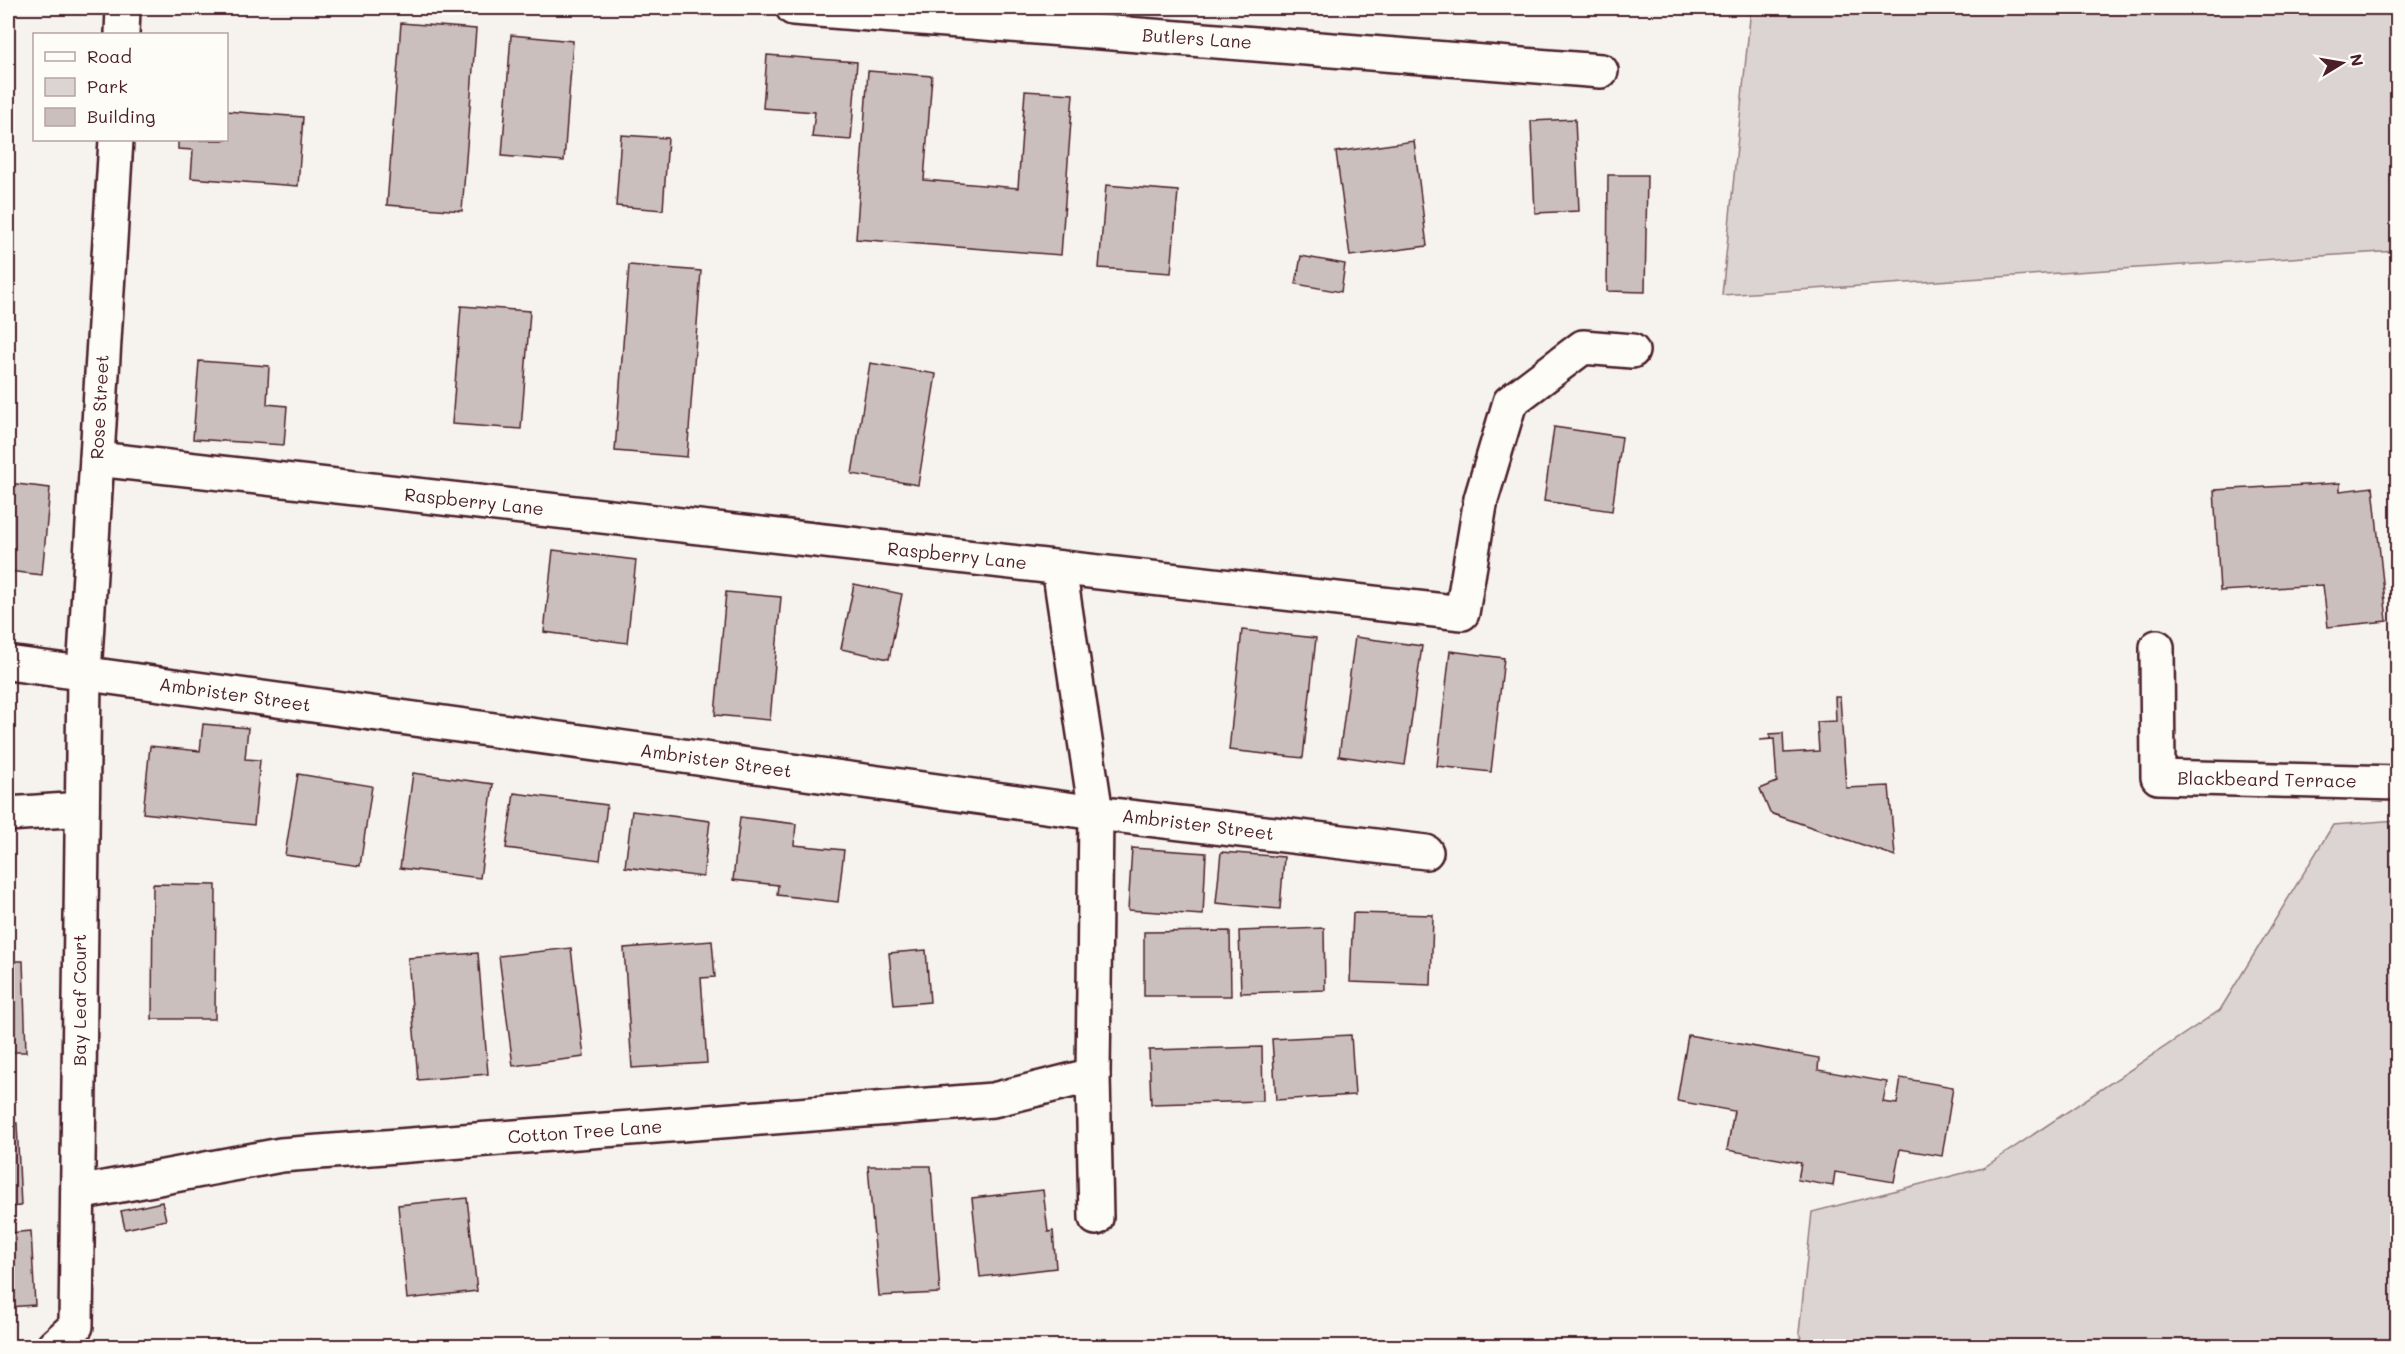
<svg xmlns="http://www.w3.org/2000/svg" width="2405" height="1354" font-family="Mali,sans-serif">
<rect width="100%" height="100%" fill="#f6f3ef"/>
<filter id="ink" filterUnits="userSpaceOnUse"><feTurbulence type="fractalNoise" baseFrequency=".0167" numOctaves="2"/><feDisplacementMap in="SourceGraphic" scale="12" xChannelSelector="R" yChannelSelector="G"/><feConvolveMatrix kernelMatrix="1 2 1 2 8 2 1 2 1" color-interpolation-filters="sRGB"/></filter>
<g filter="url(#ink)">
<g fill="#dcd4d2" stroke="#937a7e" stroke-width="1.5">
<polygon points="1751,8 2397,8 2397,251 1722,295"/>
<polygon points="2397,820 2397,1346 1804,1346 1799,1333 1812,1212 1983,1168 2220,1010 2333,825"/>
</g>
<g fill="#cbbfbe" stroke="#4a1f2b" stroke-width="1.5">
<polygon points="401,23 476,29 462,211 387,205"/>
<polygon points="511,35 573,41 564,161 502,156"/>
<polygon points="767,55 857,62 851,140 812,137 815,112 763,108"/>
<polygon points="868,71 932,76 924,180 1018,188 1025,91 1073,94 1061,255 856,239"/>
<polygon points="226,111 303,117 298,186 191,178 193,150 178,149 178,140 226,140"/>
<polygon points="1575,119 1579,211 1535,213 1531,121"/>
<polygon points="621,135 668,138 663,210 616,206"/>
<polygon points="1414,141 1427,246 1350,256 1336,152"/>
<polygon points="1608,175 1647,175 1645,292 1607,291"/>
<polygon points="1106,185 1178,191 1171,273 1099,268"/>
<polygon points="1301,256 1345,264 1341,292 1296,284"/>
<polygon points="629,265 701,271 687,457 615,451"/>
<polygon points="461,306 530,311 521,429 452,424"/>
<polygon points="199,361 269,366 267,404 287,406 284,445 193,439"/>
<polygon points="870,363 936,374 918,485 852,474"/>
<polygon points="1554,427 1622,437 1612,511 1544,501"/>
<polygon points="8,483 50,488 42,575 8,571"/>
<polygon points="2340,483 2340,491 2373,487 2387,621 2328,627 2323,585 2220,591 2214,490"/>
<polygon points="553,550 636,560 627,643 544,632"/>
<polygon points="854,584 902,594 889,659 841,649"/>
<polygon points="726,592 781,597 770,720 715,715"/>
<polygon points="1242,630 1316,638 1303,758 1229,750"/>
<polygon points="1355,637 1422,646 1405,765 1339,756"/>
<polygon points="1450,651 1504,658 1491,772 1437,766"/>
<polygon points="1835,697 1840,697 1846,788 1889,786 1895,856 1770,813 1760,789 1777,782 1774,739 1760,740 1770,739 1770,734 1783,733 1784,753 1819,751 1817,722 1836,721"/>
<polygon points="203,724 248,728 245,759 260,760 254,825 143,813 150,746 200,751"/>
<polygon points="413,773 493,784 480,878 400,868"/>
<polygon points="298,774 372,786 360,866 285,855"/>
<polygon points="514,793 607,805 600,860 506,848"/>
<polygon points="632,811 710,821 703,877 625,867"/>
<polygon points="740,817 796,824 794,845 844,850 838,902 777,895 778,885 733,880"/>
<polygon points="1132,848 1206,853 1203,915 1128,910"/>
<polygon points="1221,852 1284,857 1280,909 1216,903"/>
<polygon points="153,884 216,885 215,1019 152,1019"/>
<polygon points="1353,913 1433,915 1431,985 1350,982"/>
<polygon points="1324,928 1325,990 1241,993 1239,931"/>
<polygon points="1230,931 1231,996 1144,996 1144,932"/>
<polygon points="712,941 715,977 701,978 707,1063 632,1068 624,948"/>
<polygon points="571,948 584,1057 513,1066 499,956"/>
<polygon points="926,950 930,1002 894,1005 889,953"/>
<polygon points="478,953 488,1074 418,1080 408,958"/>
<polygon points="8,961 23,961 26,1052 8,1052"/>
<polygon points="1351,1035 1355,1095 1276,1100 1272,1039"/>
<polygon points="1688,1035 1819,1058 1818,1070 1887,1082 1883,1102 1897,1104 1901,1078 1953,1087 1942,1156 1900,1149 1894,1182 1835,1172 1833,1186 1798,1180 1801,1163 1727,1150 1734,1111 1677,1101"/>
<polygon points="1262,1047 1263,1101 1151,1104 1149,1050"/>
<polygon points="8,1123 17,1123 21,1206 8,1207"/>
<polygon points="868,1166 931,1166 940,1293 879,1296"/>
<polygon points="1043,1190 1048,1232 1053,1231 1056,1268 980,1277 972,1198"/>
<polygon points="467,1198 477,1291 407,1299 398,1205"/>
<polygon points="162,1202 166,1220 125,1229 121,1211"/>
<polygon points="31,1231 35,1305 8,1307 8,1233"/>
</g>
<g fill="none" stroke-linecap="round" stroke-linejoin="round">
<g stroke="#4a1f2b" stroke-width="38">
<g id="minor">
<polyline points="793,8 1601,71"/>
<polyline points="122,34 123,8"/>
<polyline points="97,459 1462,613 1481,499 1510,402 1583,347 1632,351"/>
<polyline points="1059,568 1096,813 1093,1075 1096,1218"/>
<polyline points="2157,647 2158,777 2398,783"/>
<polyline points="8,663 1096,813 1426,852"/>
<polyline points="8,814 82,809"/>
<polyline points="78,1193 281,1155 993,1100 1093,1075"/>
<polyline points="54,1346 76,1326 84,674 116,140"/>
</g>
</g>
<use href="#minor" stroke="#fdfcf7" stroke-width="33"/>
</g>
</g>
<g text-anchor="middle" stroke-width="4.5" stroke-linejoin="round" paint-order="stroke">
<g font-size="18" fill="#4a1f2b" stroke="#fdfcf7">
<text transform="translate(1197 39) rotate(4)" y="6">Butlers Lane</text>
<text transform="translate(100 407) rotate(-87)" y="6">Rose Street</text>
<text transform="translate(474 502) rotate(6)" y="6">Raspberry Lane</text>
<text transform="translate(957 556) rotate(6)" y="6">Raspberry Lane</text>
<text transform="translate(235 695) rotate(8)" y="6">Ambrister Street</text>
<text transform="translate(716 761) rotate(8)" y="6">Ambrister Street</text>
<text transform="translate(2267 780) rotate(1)" y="6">Blackbeard Terrace</text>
<text transform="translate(1198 825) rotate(7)" y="6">Ambrister Street</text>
<text transform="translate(80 1000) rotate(-90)" y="6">Bay Leaf Court</text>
<text transform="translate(585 1132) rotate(-4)" y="6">Cotton Tree Lane</text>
</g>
</g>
<rect width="2405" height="1354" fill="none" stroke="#fdfcf7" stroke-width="30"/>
<rect x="15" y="15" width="2375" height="1324" fill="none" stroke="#4a1f2b" stroke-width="2" filter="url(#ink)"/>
<rect x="33" y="33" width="195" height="108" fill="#fdfcf7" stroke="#b5a4a5" stroke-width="1.5"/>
<rect x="45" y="52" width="30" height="9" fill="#fdfcf7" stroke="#b5a4a5" stroke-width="1.5"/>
<text x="87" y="63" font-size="18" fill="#4a1f2b">Road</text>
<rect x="45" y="78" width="30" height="18" fill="#dcd4d2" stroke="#b5a4a5" stroke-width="1.5"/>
<text x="87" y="93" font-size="18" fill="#4a1f2b">Park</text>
<rect x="45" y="108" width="30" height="18" fill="#cbbfbe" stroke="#b5a4a5" stroke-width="1.5"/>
<text x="87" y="123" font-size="18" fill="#4a1f2b">Building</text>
<g transform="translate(2342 63) rotate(79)" stroke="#fdfcf7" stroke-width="4.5" paint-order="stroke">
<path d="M0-4.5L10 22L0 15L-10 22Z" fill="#4a1f2b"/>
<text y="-9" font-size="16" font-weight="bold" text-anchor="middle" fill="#4a1f2b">N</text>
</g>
</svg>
